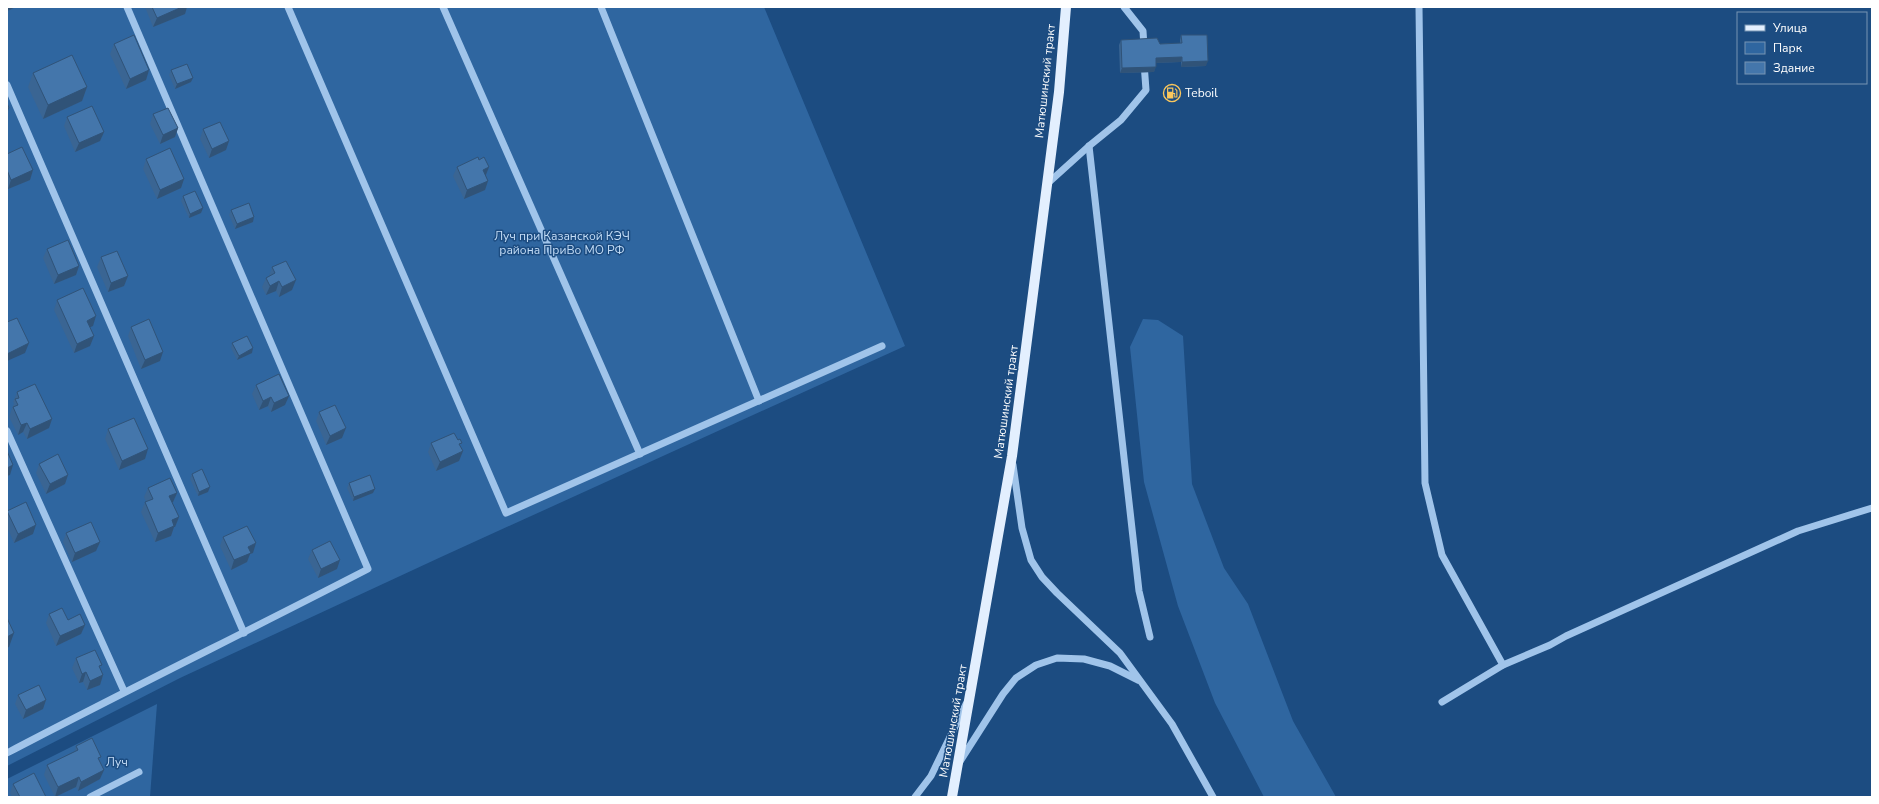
<svg xmlns="http://www.w3.org/2000/svg" width="1879" height="804" font-family="'Nunito Sans',sans-serif">
<rect width="100%" height="100%" fill="#1c4c81"/>
<g fill="#2f66a0">
<polygon points="7,7 764,7 905,346 441,557 180,678 7,766"/>
<polygon points="1143,319 1158,320 1183,336 1192,484 1224,568 1248,604 1293,721 1336,797 1264,797 1215,703 1178,606 1144,482 1130,347"/>
<polygon points="157,704 150,797 7,797 7,779"/>
</g>
<g fill="none" stroke-linecap="round" stroke-linejoin="round">
<g stroke="#a0c4ea" stroke-width="7">
<polyline points="288,7 506,513 882,346"/>
<polyline points="443,7 640,454"/>
<polyline points="601,7 759,401"/>
<polyline points="1124,7 1143,31 1144,47"/>
<polyline points="1419,7 1425,483 1442,555 1503,665"/>
<polyline points="7,85 244,633"/>
<polyline points="1089,146 1139,591 1150,637"/>
<polyline points="1047,184 1089,146 1121,120 1146,90 1144,63"/>
<polyline points="7,431 124,691"/>
<polyline points="1013,465 1022,528 1031,560 1042,577 1057,593 1120,653 1172,724 1213,797"/>
<polyline points="1442,702 1503,665 1550,645 1566,636 1798,531 1872,508"/>
<path d="M7,753C127,690 248,631 368,569L127,7"/>
<polyline points="959,763 1003,694 1016,678 1036,665 1057,658 1084,659 1110,666 1138,680"/>
<polyline points="90,797 139,772"/>
<polyline points="915,797 931,776 966,704"/>
</g>
<polyline stroke="#e3effe" stroke-width="10" points="952,797 1012,456 1059,92 1066,7"/>
</g>
<g fill="#3a6593">
<polygon points="145,7 187,7 185,14 153,27"/>
<polygon points="1181,35 1206,66 1181,67 1181,62 1156,63 1154,72 1120,73 1119,45 1121,40 1160,44 1180,43 1180,40"/>
<polygon points="114,44 149,70 146,80 126,89 110,54"/>
<polygon points="171,70 191,82 175,89 169,75"/>
<polygon points="33,73 87,87 82,101 43,119 28,87"/>
<polygon points="153,114 178,128 175,137 160,144 150,124"/>
<polygon points="67,117 104,132 100,141 75,152 64,126"/>
<polygon points="203,129 229,141 226,150 209,158 200,139"/>
<polygon points="7,154 33,170 30,180 8,189 7,187"/>
<polygon points="146,159 184,179 181,188 157,199 143,169"/>
<polygon points="479,160 489,167 486,175 488,181 485,190 464,199 453,176 457,167"/>
<polygon points="183,196 203,208 201,213 189,218 181,201"/>
<polygon points="231,210 253,222 235,229 229,215"/>
<polygon points="47,249 79,266 76,275 54,284 43,258"/>
<polygon points="101,257 128,276 124,286 108,292 97,267"/>
<polygon points="272,267 292,290 279,297 276,291 266,295 262,287 266,278 269,276"/>
<polygon points="57,300 93,326 90,327 94,336 90,346 74,353 54,310"/>
<polygon points="131,327 160,361 141,369 128,336"/>
<polygon points="232,343 252,353 237,360 231,348"/>
<polygon points="256,385 285,405 271,412 268,406 259,410 252,394"/>
<polygon points="17,392 52,419 49,428 27,439 23,432 18,435 9,417 14,403 13,402"/>
<polygon points="319,412 342,438 326,445 316,421"/>
<polygon points="108,429 145,459 119,470 105,439"/>
<polygon points="431,443 461,447 463,451 459,461 436,471 428,452"/>
<polygon points="39,464 68,475 65,484 46,494 36,473"/>
<polygon points="192,474 208,492 198,496 190,479"/>
<polygon points="349,483 373,493 353,501 347,488"/>
<polygon points="148,488 177,493 173,502 172,503 179,517 175,527 174,527 171,536 155,542 141,512 145,502 146,502 144,497"/>
<polygon points="7,511 33,534 14,543 7,527"/>
<polygon points="66,533 100,542 96,551 72,562 63,542"/>
<polygon points="223,537 253,553 250,554 247,562 231,570 220,546"/>
<polygon points="312,550 337,569 318,578 308,559"/>
<polygon points="49,614 68,620 85,625 81,634 56,646 46,623"/>
<polygon points="76,658 100,669 103,675 100,685 87,690 83,682 79,683 72,668"/>
<polygon points="18,695 46,700 43,709 23,719 15,704"/>
<polygon points="76,746 100,779 78,791 76,787 55,797 44,775 47,765 74,753"/>
<polygon points="13,784 46,797 12,797 10,793"/>
</g>
<g fill="#305378">
<polygon points="7,7 16,7 7,11"/>
<polygon points="182,7 187,7 185,14 153,27 157,18"/>
<polygon points="1182,57 1181,62 1154,63 1156,58"/>
<polygon points="1208,61 1206,66 1181,67 1182,62"/>
<polygon points="1156,67 1154,72 1120,73 1122,68"/>
<polygon points="149,70 146,80 126,89 130,79"/>
<polygon points="193,78 191,82 175,89 177,84"/>
<polygon points="87,87 82,101 43,119 48,105"/>
<polygon points="9,108 7,114 7,109"/>
<polygon points="178,128 175,137 160,144 163,135"/>
<polygon points="104,132 100,141 75,152 79,143"/>
<polygon points="229,141 226,150 209,158 212,149"/>
<polygon points="489,167 485,177 483,170"/>
<polygon points="33,170 30,180 8,189 11,180"/>
<polygon points="184,179 181,188 157,199 160,190"/>
<polygon points="488,181 485,190 464,199 467,190"/>
<polygon points="203,208 201,213 189,218 190,214"/>
<polygon points="254,217 253,222 235,229 237,224"/>
<polygon points="79,266 76,275 54,284 58,275"/>
<polygon points="128,276 124,286 108,292 111,283"/>
<polygon points="296,280 292,290 279,297 282,287"/>
<polygon points="279,281 276,291 266,295 270,286"/>
<polygon points="96,316 93,326 83,330 87,321"/>
<polygon points="94,336 90,346 74,353 77,344"/>
<polygon points="29,343 25,353 7,361 7,354"/>
<polygon points="253,348 252,353 237,360 239,356"/>
<polygon points="163,352 160,361 141,369 145,360"/>
<polygon points="289,396 285,405 271,412 274,403"/>
<polygon points="271,397 268,406 259,410 263,401"/>
<polygon points="52,419 49,428 27,439 30,429"/>
<polygon points="27,423 23,432 18,435 21,425"/>
<polygon points="346,428 342,438 326,445 330,436"/>
<polygon points="148,449 145,459 119,470 122,461"/>
<polygon points="463,451 459,461 436,471 440,462"/>
<polygon points="13,465 10,475 7,476 7,468"/>
<polygon points="68,475 65,484 46,494 50,484"/>
<polygon points="210,487 208,492 198,496 199,492"/>
<polygon points="375,489 373,493 353,501 354,497"/>
<polygon points="177,493 173,502 166,506 169,496"/>
<polygon points="179,517 175,527 174,527 171,536 155,542 158,533 172,520"/>
<polygon points="36,525 33,534 14,543 18,534"/>
<polygon points="100,542 96,551 72,562 75,553"/>
<polygon points="256,543 253,553 250,554 247,562 231,570 234,560 248,547"/>
<polygon points="340,560 337,569 318,578 321,569"/>
<polygon points="85,625 81,634 56,646 60,636"/>
<polygon points="14,633 9,647 7,648 7,637"/>
<polygon points="86,672 83,682 79,683 82,674"/>
<polygon points="103,675 100,685 87,690 90,681"/>
<polygon points="46,700 43,709 23,719 26,710"/>
<polygon points="104,770 100,779 78,791 81,782"/>
<polygon points="79,777 76,787 55,797 58,787"/>
</g>
<g fill="#4476ab" stroke="#305378">
<polygon points="152,7 182,7 157,18"/>
<polygon points="134,35 149,70 130,79 114,44"/>
<polygon points="1181,35 1207,35 1208,61 1182,62 1182,57 1156,58 1156,67 1122,68 1121,40 1157,38 1160,44 1182,43"/>
<polygon points="72,55 87,87 48,105 33,73"/>
<polygon points="187,64 193,78 177,84 171,70"/>
<polygon points="7,103 9,108 7,109"/>
<polygon points="92,106 104,132 79,143 67,117"/>
<polygon points="168,108 178,128 163,135 153,114"/>
<polygon points="220,122 229,141 212,149 203,129"/>
<polygon points="22,147 33,170 11,180 7,170 7,154"/>
<polygon points="170,148 184,179 160,190 146,159"/>
<polygon points="478,157 479,160 484,157 489,167 483,170 488,181 467,190 457,167"/>
<polygon points="195,191 203,208 190,214 183,196"/>
<polygon points="249,203 254,217 237,224 231,210"/>
<polygon points="68,240 79,266 58,275 47,249"/>
<polygon points="117,251 128,276 111,283 101,257"/>
<polygon points="286,261 296,280 282,287 279,281 270,286 266,278 275,273 272,267"/>
<polygon points="83,288 96,316 87,321 94,336 77,344 57,300"/>
<polygon points="17,318 29,343 7,354 7,322"/>
<polygon points="149,319 163,352 145,360 131,327"/>
<polygon points="247,336 253,348 239,356 232,343"/>
<polygon points="279,374 289,396 274,403 271,397 263,401 256,385"/>
<polygon points="35,384 52,419 30,429 27,423 21,425 13,407 18,405 15,399 19,398 17,392"/>
<polygon points="335,405 346,428 330,436 319,412"/>
<polygon points="134,418 148,449 122,461 108,429"/>
<polygon points="454,433 458,440 460,439 462,443 459,444 463,451 440,462 431,443"/>
<polygon points="7,451 13,465 7,468"/>
<polygon points="58,454 68,475 50,484 39,464"/>
<polygon points="202,469 210,487 199,492 192,474"/>
<polygon points="370,475 375,489 354,497 349,483"/>
<polygon points="170,478 177,493 169,496 179,517 172,520 174,526 158,533 145,502 153,499 148,488"/>
<polygon points="26,502 36,525 18,534 7,511"/>
<polygon points="91,522 100,542 75,553 66,533"/>
<polygon points="247,526 256,543 248,547 251,553 234,560 223,537"/>
<polygon points="330,541 340,560 321,569 312,550"/>
<polygon points="62,608 68,620 80,614 85,625 60,636 49,614"/>
<polygon points="7,618 14,633 7,637"/>
<polygon points="95,650 102,665 99,666 103,675 90,681 86,672 82,674 76,658"/>
<polygon points="39,685 46,700 26,710 18,695"/>
<polygon points="92,738 101,757 98,758 104,770 81,782 79,777 58,787 47,765 78,750 76,746"/>
<polygon points="34,773 46,797 20,797 13,784"/>
</g>
<defs>
<g id="fuel-ring" transform="scale(0.9)"><circle r="9.5" fill="#1c4c81" stroke="#fac75d" stroke-width="1.5"/><path d="M-5.5-6h7V0h2V4h1.3V-2.5L3-4.5l.8-.8L6-3V5H2.5V1h-1V6h-7ZM-4.2-4.7v3.2H.2V-4.7Z" fill="#fac75d"/></g>
</defs>
<g fill-rule="evenodd">
<use href="#fuel-ring" x="1172" y="93"/>
</g>
<g text-anchor="middle" stroke-width="3" stroke-linejoin="round" paint-order="stroke">
<g font-size="12" fill="#fff" stroke="#1c4c81">
<text transform="translate(1045 81) rotate(-84)" y="4">Матюшинский тракт</text>
<text transform="translate(1006 402) rotate(-82)" y="4">Матюшинский тракт</text>
<text transform="translate(953 721) rotate(-80)" y="4">Матюшинский тракт</text>
</g>
<g font-size="12" fill="#fff" stroke="#1c4c81" text-anchor="start">
<text x="1185" y="97">Teboil</text>
</g>
<g font-size="12" fill="#c4ddf7" stroke="#1c4c81">
<text x="562" y="240">Луч при Казанской КЭЧ<tspan x="562" dy="14">района ПриВо МО РФ</tspan></text>
<text x="117" y="766">Луч</text>
</g>
</g>
<rect width="1879" height="804" fill="none" stroke="#ffffff" stroke-width="16"/>
<rect x="1737" y="12" width="130" height="72" fill="#1c4c81" stroke="#7794b3"/>
<rect x="1745" y="25" width="20" height="6" fill="#e3effe" stroke="#7794b3"/>
<text x="1773" y="32" font-size="12" fill="#ffffff">Улица</text>
<rect x="1745" y="42" width="20" height="12" fill="#2f66a0" stroke="#7794b3"/>
<text x="1773" y="52" font-size="12" fill="#ffffff">Парк</text>
<rect x="1745" y="62" width="20" height="12" fill="#4476ab" stroke="#7794b3"/>
<text x="1773" y="72" font-size="12" fill="#ffffff">Здание</text>
</svg>
